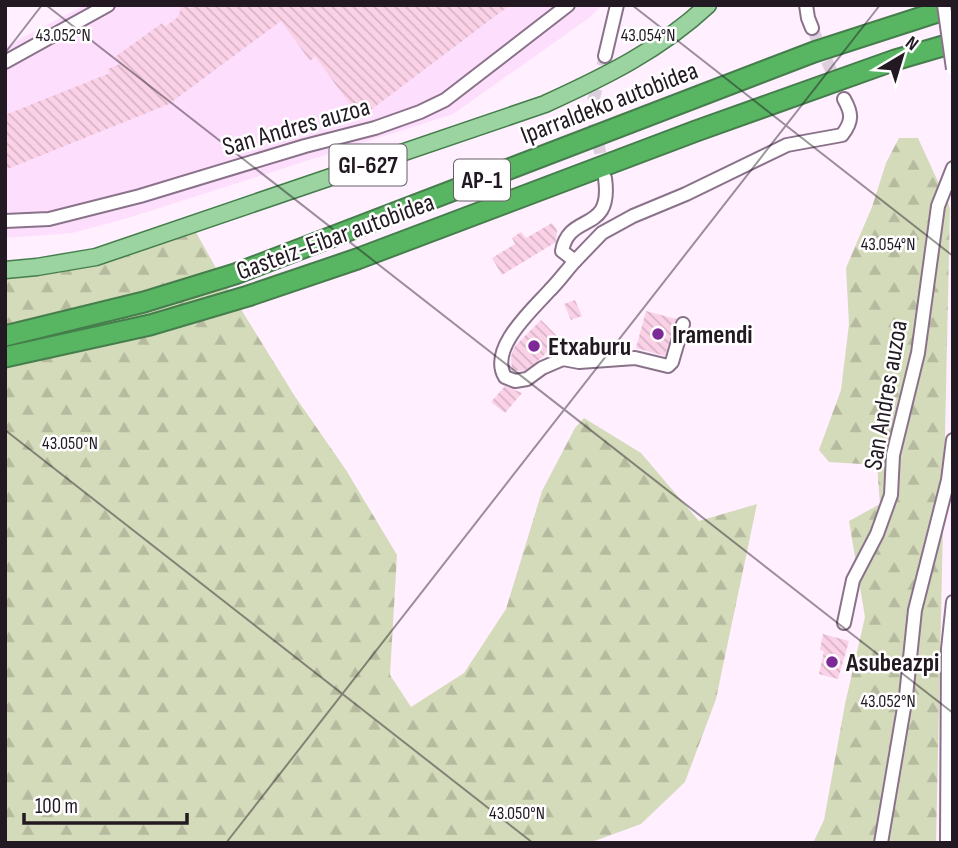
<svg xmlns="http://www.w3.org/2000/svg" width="958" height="848" font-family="'Sofia Sans Condensed',sans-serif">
<defs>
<pattern id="forest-firs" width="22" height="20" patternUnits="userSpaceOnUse" patternTransform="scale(1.75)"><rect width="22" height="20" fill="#d4dbba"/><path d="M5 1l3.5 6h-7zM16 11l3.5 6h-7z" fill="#b6bba0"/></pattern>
<pattern id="building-back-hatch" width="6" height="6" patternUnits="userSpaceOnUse" patternTransform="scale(1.75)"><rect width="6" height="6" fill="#fbd1e7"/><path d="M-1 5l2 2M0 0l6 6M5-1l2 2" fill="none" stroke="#d7b3c6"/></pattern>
</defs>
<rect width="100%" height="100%" fill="#ffefff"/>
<polygon fill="#fedefd" points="85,5 602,5 589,18 453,114 128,218 72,233 5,238 5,47"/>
<g fill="url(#forest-firs)">
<polygon points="899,138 918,138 950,208 936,843 813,843 824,820 845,704 865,617 849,521 880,504 877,465 829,462 819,450 841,390 849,324 846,268 872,207 886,163"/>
<polygon points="188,218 221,277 294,395 346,470 397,555 390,675 411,707 464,673 506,609 542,491 575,428 584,418 641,453 699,521 757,504 716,699 685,782 641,824 589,843 5,843 5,275 58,272 122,255"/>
</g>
<g fill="url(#building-back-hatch)">
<polygon points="182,5 191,8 195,5 510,5 360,118 315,56 310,61 281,21 169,104 5,170 5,115 110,73 108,69 120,64 115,57 162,23 165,27 178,17"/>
<polygon points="552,223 557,230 556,242 502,275 492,258 515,244 512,238 521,232 526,238"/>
<polygon points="575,300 582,316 571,320 564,304"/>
<polygon points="646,311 676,319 665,356 636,348"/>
<polygon points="541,320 560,339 540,359 524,371 512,370 511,356 515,346"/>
<polygon points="505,386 522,393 505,413 491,402"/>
<polygon points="823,634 849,641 838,679 819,674 824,651 820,650"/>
</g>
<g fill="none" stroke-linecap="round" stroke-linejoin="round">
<g stroke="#decfde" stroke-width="12" stroke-dasharray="12 6" stroke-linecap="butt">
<polyline points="812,28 844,99"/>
<polyline points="604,171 591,109 605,56"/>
</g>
<g stroke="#8a738a" stroke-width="16">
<g id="minor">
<polyline points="806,5 808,18 812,28"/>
<polyline points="605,56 617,5"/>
<polyline points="5,62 108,5"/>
<path d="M605,178C613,235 569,211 562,251L575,261C566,271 559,281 550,290C532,310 488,349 505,377L515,381L527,379L542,368L563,359L579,362L635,358L668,366L672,362L683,324"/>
<polyline points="5,221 49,219 140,196 305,146 375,128 420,112 445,100 568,5"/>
<path d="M575,261L602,233L633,216L686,194L787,145L842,135C853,121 852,113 844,99"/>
<polyline points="844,623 853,580 877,534 891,495 893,455 918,353 938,206 953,168"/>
<polyline points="881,843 906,696 915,610 948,480 953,440"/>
<polyline points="947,843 948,649 953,602"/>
</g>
</g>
<g stroke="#457e4c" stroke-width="19">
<path id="major" d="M5,270L37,267L96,257L545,104C604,77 660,50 708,5"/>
</g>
<g stroke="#457e4c" stroke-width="23">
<g id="highway">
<polyline points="5,336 144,302 235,274 814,52 953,7"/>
<polyline points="5,357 150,325 248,296 357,259 696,131 895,60 953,43"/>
</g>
</g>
<use href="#minor" stroke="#fff" stroke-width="12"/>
<use href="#major" stroke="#9bd3a1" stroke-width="16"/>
<use href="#highway" stroke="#58b562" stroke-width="19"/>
<g stroke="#8a738a" stroke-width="16" stroke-linecap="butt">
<polyline id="minor-bridge" points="944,5 953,69"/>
</g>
<use href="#minor-bridge" stroke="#fff" stroke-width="12"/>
</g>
<path fill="none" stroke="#221922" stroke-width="2" stroke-opacity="0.45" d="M46,5L953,713M632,5L953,256M5,53L42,5M5,430L533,843M226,843L880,5"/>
<g fill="#7e2998" stroke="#fff" stroke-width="2.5">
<circle cx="658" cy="334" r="7"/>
<circle cx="534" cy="346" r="7"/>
<circle cx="832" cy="662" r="7"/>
</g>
<g text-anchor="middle" stroke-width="5" stroke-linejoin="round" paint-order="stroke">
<g fill="#fff" stroke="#645e64" stroke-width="2">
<rect x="329.5" y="144.5" width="77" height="41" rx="5"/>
<rect x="454" y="159.5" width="56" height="41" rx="5"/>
</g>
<g font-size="24" font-weight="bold" fill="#221922">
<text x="368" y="173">GI-627</text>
<text x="482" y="188">AP-1</text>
</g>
<g font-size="26" fill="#221922" stroke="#fff">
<text transform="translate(609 102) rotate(-21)" y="9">Iparraldeko autobidea</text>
<text transform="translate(296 126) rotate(-16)" y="9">San Andres auzoa</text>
<text transform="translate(335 236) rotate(-20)" y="9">Gasteiz-Eibar autobidea</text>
<text transform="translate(885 395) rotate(-80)" y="9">San Andres auzoa</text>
</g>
<g font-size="26" font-weight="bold" fill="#221922" stroke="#fff" text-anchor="start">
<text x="672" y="343">Iramendi</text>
<text x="548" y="355">Etxaburu</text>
<text x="846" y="671">Asubeazpi</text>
</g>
</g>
<g font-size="18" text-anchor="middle" fill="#221922" stroke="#fff" stroke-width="5" stroke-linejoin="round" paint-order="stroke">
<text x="63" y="41">43.052°N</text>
<text x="648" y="41">43.054°N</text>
<text x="888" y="250">43.054°N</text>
<text x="70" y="449">43.050°N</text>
<text x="888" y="707">43.052°N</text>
<text x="517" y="819">43.050°N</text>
</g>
<rect width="958" height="848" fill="none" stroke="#221922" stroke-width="14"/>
<g transform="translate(902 56) rotate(38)" stroke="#ffffff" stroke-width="5" paint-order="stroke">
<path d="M0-5L12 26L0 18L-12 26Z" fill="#221922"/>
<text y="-10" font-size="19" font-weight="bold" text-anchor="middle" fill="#221922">N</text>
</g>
<path d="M24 813v10h163v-10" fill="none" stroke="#221922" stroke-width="3.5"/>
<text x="35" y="813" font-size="21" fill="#221922" stroke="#ffffff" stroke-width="5" paint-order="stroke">100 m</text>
</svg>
